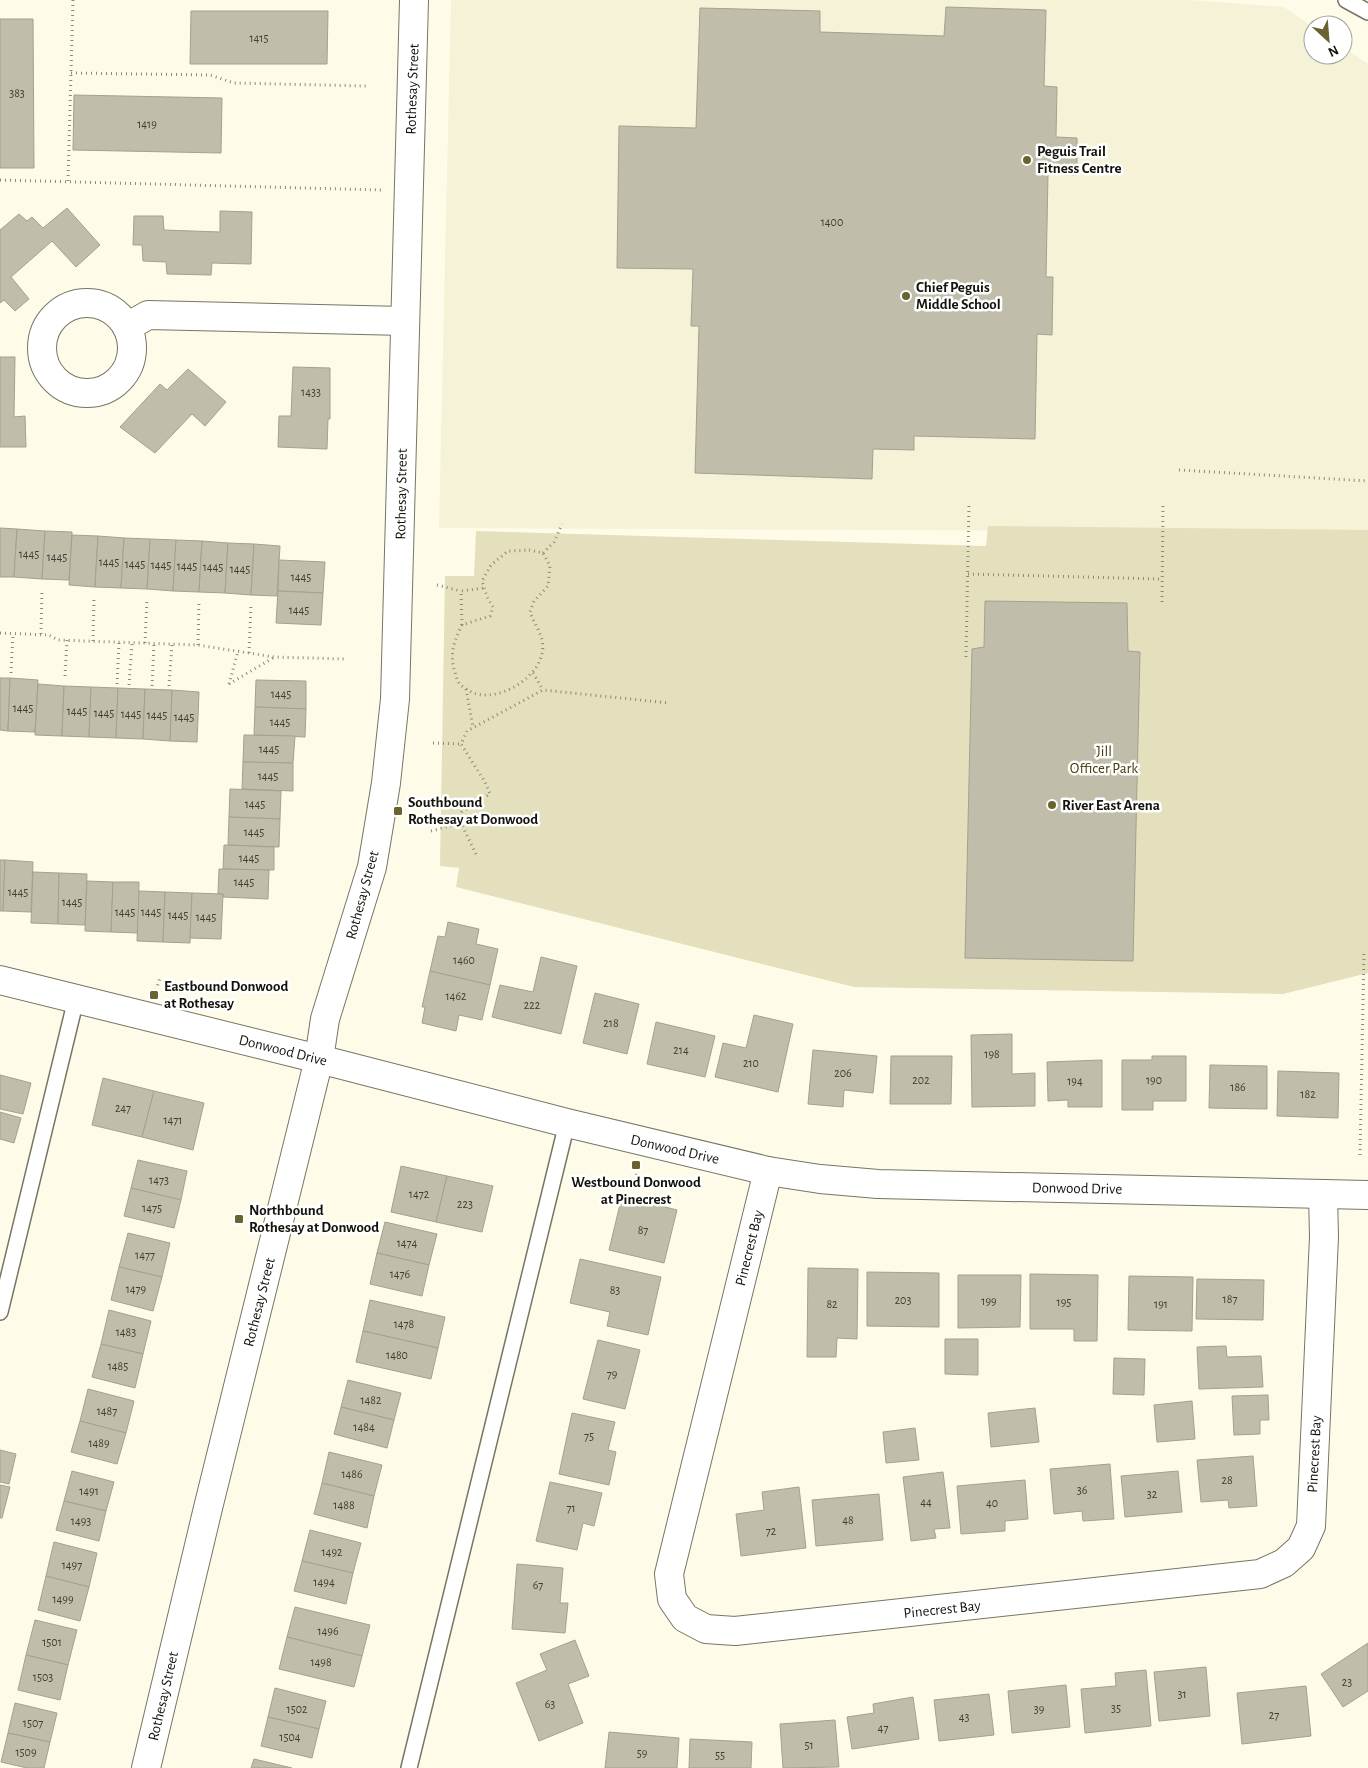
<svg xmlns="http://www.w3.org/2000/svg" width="1368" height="1768" font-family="'Alegreya Sans',sans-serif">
<rect width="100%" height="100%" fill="#fefce8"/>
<polygon fill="#f5f2d7" points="451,0 1190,0 1284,7 1313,27 1313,55 1343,55 1343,47 1368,64 1368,532 439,528"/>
<polygon fill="#e4dfbd" points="988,526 1368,530 1368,973 1283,994 854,987 456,887 459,868 440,866 445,576 474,576 476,531 986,546"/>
<g fill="#c0beab" stroke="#a3a18f">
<polygon points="946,7 1046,10 1044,86 1057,87 1056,137 1077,138 1077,175 1048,174 1046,277 1053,277 1052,335 1037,334 1035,439 914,436 914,450 873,449 872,479 695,473 699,326 691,326 693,269 617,268 619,126 696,128 700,8 820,11 820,32 944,36"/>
<polygon points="191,11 328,11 327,64 190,64"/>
<polygon points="0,19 33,19 34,168 0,168"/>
<polygon points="74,95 222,98 221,153 73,150"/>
<polygon points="67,208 100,245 76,267 52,241 11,277 29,299 15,311 4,300 0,303 0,230 19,214 27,221 32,217 43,228"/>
<polygon points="220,211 252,212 251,264 212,263 211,275 167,274 166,262 143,261 142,245 133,245 134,216 163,216 164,230 220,232"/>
<polygon points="0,357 15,357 14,417 25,416 26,447 0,447"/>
<polygon points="293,367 330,368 330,419 328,419 327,449 278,447 279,416 291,416"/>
<polygon points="188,369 226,402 205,426 192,414 155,453 120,427 160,384 167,390"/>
<polygon points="0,528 17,529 14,577 0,577"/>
<polygon points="17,529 45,531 42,579 14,577"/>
<polygon points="45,531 72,532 69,580 42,579"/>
<polygon points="72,535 98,536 95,587 69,585"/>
<polygon points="98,536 124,538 121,588 95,587"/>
<polygon points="124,538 150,539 147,589 121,588"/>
<polygon points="150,539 176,540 173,591 147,589"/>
<polygon points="176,540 202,541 199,592 173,591"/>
<polygon points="202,541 228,543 225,593 199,592"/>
<polygon points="228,543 254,544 251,595 225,593"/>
<polygon points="254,544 280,546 277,596 251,595"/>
<polygon points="279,560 325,562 323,593 278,591"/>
<polygon points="278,591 323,593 321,625 276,623"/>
<polygon points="985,601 1127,603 1128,651 1140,652 1133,961 965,958 972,649 984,647"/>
<polygon points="0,678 10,678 8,731 0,730"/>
<polygon points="10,678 38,680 35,732 8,731"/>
<polygon points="256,680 306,681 306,709 255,707"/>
<polygon points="38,684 64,686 62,736 35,735"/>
<polygon points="64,686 91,687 89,737 62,736"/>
<polygon points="91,687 118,688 116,738 89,737"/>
<polygon points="118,688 145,689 143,739 116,738"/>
<polygon points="145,689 172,690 170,741 143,739"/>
<polygon points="172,690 199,692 197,742 170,741"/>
<polygon points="255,707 306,709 305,737 254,735"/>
<polygon points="244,735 295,736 293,763 243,762"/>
<polygon points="243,762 293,763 293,791 242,789"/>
<polygon points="230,789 281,791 280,819 229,817"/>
<polygon points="229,817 280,819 279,847 228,845"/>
<polygon points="224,845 274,847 274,870 223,869"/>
<polygon points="0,860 5,860 3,911 0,911"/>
<polygon points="5,860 33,862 31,912 3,911"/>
<polygon points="219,869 269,870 268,899 223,897 223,894 218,894"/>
<polygon points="33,872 59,873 58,924 31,923"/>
<polygon points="59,873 87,874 85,925 58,924"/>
<polygon points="87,881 113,882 111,932 85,931"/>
<polygon points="113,882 139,882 138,933 111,932"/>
<polygon points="139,891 165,892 163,942 137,941"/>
<polygon points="165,892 192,893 190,943 163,942"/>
<polygon points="192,893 223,894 221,939 190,938"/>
<polygon points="448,922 479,929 476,944 498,949 490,985 430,971 438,936 445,937"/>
<polygon points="541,957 577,966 561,1034 492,1017 500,985 533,992"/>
<polygon points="430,971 490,985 482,1020 459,1015 456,1031 422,1023 425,1007 422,1007"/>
<polygon points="595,993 639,1004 627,1054 583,1043"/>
<polygon points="754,1015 793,1024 778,1092 715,1077 723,1043 746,1048"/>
<polygon points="656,1022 715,1036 705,1077 647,1064"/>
<polygon points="1012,1034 1012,1074 1035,1073 1035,1106 972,1107 971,1035"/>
<polygon points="813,1050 877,1056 873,1093 844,1090 843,1107 808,1104"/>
<polygon points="891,1056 952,1056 951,1104 890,1104"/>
<polygon points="1152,1056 1186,1056 1186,1101 1153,1101 1153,1110 1122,1110 1122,1060 1152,1060"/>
<polygon points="1102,1060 1102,1107 1068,1107 1068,1100 1048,1101 1047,1062"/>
<polygon points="1210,1065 1267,1066 1267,1109 1209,1108"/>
<polygon points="1278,1071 1339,1073 1338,1118 1277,1116"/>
<polygon points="0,1075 31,1083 23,1114 0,1109"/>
<polygon points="103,1078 154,1091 142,1137 92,1125"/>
<polygon points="154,1091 204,1103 193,1150 142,1137"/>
<polygon points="0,1112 21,1118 14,1143 0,1139"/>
<polygon points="138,1160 187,1171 181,1200 131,1188"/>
<polygon points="401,1166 447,1176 436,1222 391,1212"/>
<polygon points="447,1176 493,1186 482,1232 436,1222"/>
<polygon points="131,1188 181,1200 174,1228 124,1216"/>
<polygon points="622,1196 677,1210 664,1263 609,1250"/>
<polygon points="385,1222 437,1234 429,1265 377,1253"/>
<polygon points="128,1233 170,1243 162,1277 119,1267"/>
<polygon points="377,1253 429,1265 422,1296 370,1284"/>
<polygon points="580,1259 661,1277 648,1335 607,1326 610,1312 570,1303"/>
<polygon points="119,1267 162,1277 153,1311 111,1300"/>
<polygon points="808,1268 858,1269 857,1339 837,1338 836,1357 807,1357"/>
<polygon points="867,1272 939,1273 939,1327 867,1326"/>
<polygon points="1030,1274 1098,1275 1097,1341 1074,1341 1074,1329 1030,1329"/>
<polygon points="958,1275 1021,1275 1020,1327 958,1328"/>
<polygon points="1129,1276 1193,1277 1192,1331 1128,1330"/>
<polygon points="1197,1279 1264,1280 1263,1320 1196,1319"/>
<polygon points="370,1300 445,1317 438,1348 363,1331"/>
<polygon points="109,1310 151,1321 143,1354 101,1344"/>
<polygon points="363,1331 438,1348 431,1379 356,1362"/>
<polygon points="945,1339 978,1339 978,1375 945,1374"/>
<polygon points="598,1340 640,1350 625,1409 583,1399"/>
<polygon points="101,1344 143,1354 135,1388 92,1377"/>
<polygon points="1226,1346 1227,1357 1261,1356 1263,1387 1199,1389 1197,1347"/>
<polygon points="1114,1358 1145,1359 1144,1395 1113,1394"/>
<polygon points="348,1380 401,1393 394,1420 341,1407"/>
<polygon points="88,1389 134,1401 126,1433 80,1421"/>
<polygon points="1268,1395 1269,1420 1260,1420 1260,1434 1234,1435 1232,1396"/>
<polygon points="1192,1401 1195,1439 1157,1442 1154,1405"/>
<polygon points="341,1407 394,1420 387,1448 334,1434"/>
<polygon points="1035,1408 1039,1442 991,1447 988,1413"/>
<polygon points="572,1413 615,1422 608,1450 616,1452 609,1485 559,1474"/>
<polygon points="80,1421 126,1433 117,1464 71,1452"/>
<polygon points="915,1428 919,1460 886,1463 883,1432"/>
<polygon points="0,1450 16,1454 9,1484 0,1482"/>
<polygon points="329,1452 382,1465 374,1496 322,1483"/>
<polygon points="1253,1456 1257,1506 1229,1508 1228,1500 1201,1502 1197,1460"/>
<polygon points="1110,1464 1114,1519 1083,1521 1082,1511 1054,1514 1050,1469"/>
<polygon points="72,1471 114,1482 106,1511 64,1501"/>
<polygon points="1178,1471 1182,1512 1125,1517 1121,1476"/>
<polygon points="943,1472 950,1528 934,1529 936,1538 911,1541 903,1477"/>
<polygon points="1025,1480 1028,1519 1005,1521 1005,1531 961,1534 957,1486"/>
<polygon points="550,1482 602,1493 594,1526 583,1523 577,1550 536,1541"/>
<polygon points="322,1483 374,1496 367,1528 314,1514"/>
<polygon points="0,1485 10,1487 2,1518 0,1518"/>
<polygon points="799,1487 806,1548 741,1556 736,1514 764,1510 762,1492"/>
<polygon points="879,1494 883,1540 816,1546 812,1500"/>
<polygon points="64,1501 106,1511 99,1541 56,1530"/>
<polygon points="310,1530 361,1543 353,1573 302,1561"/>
<polygon points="54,1542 97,1553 89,1587 46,1576"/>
<polygon points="302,1561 353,1573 346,1604 294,1591"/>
<polygon points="517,1564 563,1568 560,1603 568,1603 565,1633 512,1629"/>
<polygon points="46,1576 89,1587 80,1621 38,1610"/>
<polygon points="295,1607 370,1625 362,1656 287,1637"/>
<polygon points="35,1620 77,1630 68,1665 26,1655"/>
<polygon points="287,1637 362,1656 354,1687 279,1669"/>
<polygon points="575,1640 589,1676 568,1684 583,1723 539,1741 516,1683 547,1670 540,1654"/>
<polygon points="1368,1643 1368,1691 1343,1707 1321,1674"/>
<polygon points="26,1655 68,1665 60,1700 18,1690"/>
<polygon points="1206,1667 1210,1716 1159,1721 1154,1672"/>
<polygon points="1146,1670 1151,1726 1085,1733 1081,1689 1116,1686 1115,1673"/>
<polygon points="1066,1685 1070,1727 1012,1733 1008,1691"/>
<polygon points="1306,1686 1311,1736 1242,1744 1237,1693"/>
<polygon points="275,1688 326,1701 319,1729 268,1717"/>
<polygon points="989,1694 994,1735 939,1741 934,1700"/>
<polygon points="913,1697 919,1739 852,1749 847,1717 874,1713 873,1704"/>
<polygon points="15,1703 57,1713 50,1742 8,1733"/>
<polygon points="268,1717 319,1729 312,1758 261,1746"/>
<polygon points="835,1720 839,1767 783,1768 780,1724"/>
<polygon points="609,1732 679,1738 677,1768 605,1768"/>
<polygon points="8,1733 50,1742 44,1768 27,1768 1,1762"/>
<polygon points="690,1739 752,1742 751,1768 689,1768"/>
<polygon points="254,1759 292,1768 251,1768"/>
</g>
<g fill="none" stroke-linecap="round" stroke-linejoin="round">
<g stroke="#777564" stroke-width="18">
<g id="service">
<polyline points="1346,0 1368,12"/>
<polyline points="0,1312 76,999"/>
<polyline points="409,1768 567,1123"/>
</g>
</g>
<g stroke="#777564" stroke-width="30">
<g id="minor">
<circle cx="87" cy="348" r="45"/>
<polyline points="127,327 148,315 405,321"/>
<polyline points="319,1059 567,1123 768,1171 820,1179 878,1184 1368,1195"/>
<polyline points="768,1171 669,1574 672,1599 685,1618 706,1629 735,1631 1260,1574 1284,1563 1301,1548 1311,1526 1324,1237 1323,1194"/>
</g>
</g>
<g stroke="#777564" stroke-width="30">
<g id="tertiary">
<polyline points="0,980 319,1059"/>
<polyline points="146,1768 208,1508 319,1059 325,1019 372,867 386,783 395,699 414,0"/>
</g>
</g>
<g stroke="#8c8a7c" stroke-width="3" stroke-dasharray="1 4" stroke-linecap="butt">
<polyline points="71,73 210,75 234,83 366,86"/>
<polyline points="0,180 381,190"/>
<polyline points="68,181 73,0"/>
<polyline points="1179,470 1368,481"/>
<path d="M529,550L543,553L550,566L548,586L534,601L530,612C533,621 540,631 542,640C550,674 495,708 468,690C465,688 461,686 459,683C457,680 456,676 455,672C449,656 454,640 462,625L490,616L493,607L487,597L482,581L491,565L508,551Z"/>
<polyline points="543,553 554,542 562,524"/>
<polyline points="968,574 1162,579"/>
<polyline points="437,585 461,591"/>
<polyline points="1162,602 1163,506"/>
<polyline points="462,625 461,591 484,588"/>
<polyline points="0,633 49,635 58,640 198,645 274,657 345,659"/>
<polyline points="41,634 42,589"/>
<polyline points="93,641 94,596"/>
<polyline points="145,643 147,598"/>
<polyline points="198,645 199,600"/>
<polyline points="249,653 251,605"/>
<polyline points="966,657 969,504"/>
<polyline points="11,673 13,634"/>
<polyline points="533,673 543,690"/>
<polyline points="65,676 67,640"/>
<polyline points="117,684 119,643"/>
<polyline points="229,684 273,658"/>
<polyline points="229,684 238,651"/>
<polyline points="129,685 132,643"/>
<polyline points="152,686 154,644"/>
<polyline points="169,686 172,644"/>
<polyline points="466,689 473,727"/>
<polyline points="433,743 461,744"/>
<polyline points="431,831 461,823"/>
<polyline points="476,854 461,823 462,812 490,794 485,782 461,744 467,731 543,690 669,703"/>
<polyline points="156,990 160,978"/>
<polyline points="1360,1155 1364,952"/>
<polyline points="636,1169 637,1181"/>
</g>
<use href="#service" stroke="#fff" stroke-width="15"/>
<use href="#minor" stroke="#fff" stroke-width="28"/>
<use href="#tertiary" stroke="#fff" stroke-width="28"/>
</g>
<g fill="#6a632f" stroke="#fff" stroke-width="2">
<circle cx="1027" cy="160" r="5"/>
<circle cx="906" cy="296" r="5"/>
<circle cx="1052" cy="805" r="5"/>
<rect x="393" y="806" width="10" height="10" rx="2.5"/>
<rect x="149" y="990" width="10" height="10" rx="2.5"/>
<rect x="631" y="1160" width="10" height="10" rx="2.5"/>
<rect x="234" y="1214" width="10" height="10" rx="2.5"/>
</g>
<g text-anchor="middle" stroke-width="5" stroke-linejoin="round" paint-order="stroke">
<g font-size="12" fill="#3f3e34">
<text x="259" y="42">1415</text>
<text x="17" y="97">383</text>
<text x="147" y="128">1419</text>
<text x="832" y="226">1400</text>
<text x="311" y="396">1433</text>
<text x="29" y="558">1445</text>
<text x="57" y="561">1445</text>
<text x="109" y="566">1445</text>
<text x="135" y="568">1445</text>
<text x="161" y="569">1445</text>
<text x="187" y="570">1445</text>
<text x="213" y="571">1445</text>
<text x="240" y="573">1445</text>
<text x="301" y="581">1445</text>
<text x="299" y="614">1445</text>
<text x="281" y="698">1445</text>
<text x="23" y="712">1445</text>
<text x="77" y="715">1445</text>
<text x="104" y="717">1445</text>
<text x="131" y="718">1445</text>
<text x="157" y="719">1445</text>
<text x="184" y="721">1445</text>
<text x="280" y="726">1445</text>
<text x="269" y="753">1445</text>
<text x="268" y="780">1445</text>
<text x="255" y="808">1445</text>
<text x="254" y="836">1445</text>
<text x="249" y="862">1445</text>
<text x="244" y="886">1445</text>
<text x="18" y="896">1445</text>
<text x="72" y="906">1445</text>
<text x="125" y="916">1445</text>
<text x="151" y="916">1445</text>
<text x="178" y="919">1445</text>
<text x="206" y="921">1445</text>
<text x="464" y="964">1460</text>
<text x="456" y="1000">1462</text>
<text x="532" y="1009">222</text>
<text x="611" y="1027">218</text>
<text x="681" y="1054">214</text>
<text x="992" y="1058">198</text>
<text x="751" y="1067">210</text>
<text x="843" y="1077">206</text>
<text x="921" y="1084">202</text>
<text x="1154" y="1084">190</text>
<text x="1075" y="1085">194</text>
<text x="1238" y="1091">186</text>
<text x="1308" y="1098">182</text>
<text x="123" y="1112">247</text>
<text x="173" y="1124">1471</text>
<text x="159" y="1184">1473</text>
<text x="419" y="1198">1472</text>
<text x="465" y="1208">223</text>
<text x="152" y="1212">1475</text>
<text x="643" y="1234">87</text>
<text x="407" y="1247">1474</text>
<text x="145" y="1259">1477</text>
<text x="400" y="1278">1476</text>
<text x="136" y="1293">1479</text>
<text x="615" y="1294">83</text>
<text x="1230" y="1303">187</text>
<text x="903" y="1304">203</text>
<text x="989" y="1305">199</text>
<text x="1064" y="1306">195</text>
<text x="832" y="1308">82</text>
<text x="1161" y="1308">191</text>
<text x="404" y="1328">1478</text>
<text x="126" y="1336">1483</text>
<text x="397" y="1359">1480</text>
<text x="118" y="1370">1485</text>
<text x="612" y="1378">79</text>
<text x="371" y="1404">1482</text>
<text x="107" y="1415">1487</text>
<text x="364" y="1431">1484</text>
<text x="589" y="1440">75</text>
<text x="99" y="1447">1489</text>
<text x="352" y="1478">1486</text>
<text x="1227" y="1484">28</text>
<text x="1082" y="1494">36</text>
<text x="89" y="1495">1491</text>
<text x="1152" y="1498">32</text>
<text x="926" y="1506">44</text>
<text x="992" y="1507">40</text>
<text x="344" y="1509">1488</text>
<text x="571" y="1512">71</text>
<text x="848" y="1524">48</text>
<text x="81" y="1525">1493</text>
<text x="771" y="1535">72</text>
<text x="332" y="1556">1492</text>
<text x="72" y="1569">1497</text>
<text x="324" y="1586">1494</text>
<text x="538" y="1589">67</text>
<text x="63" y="1603">1499</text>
<text x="328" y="1635">1496</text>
<text x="52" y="1646">1501</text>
<text x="321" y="1666">1498</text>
<text x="43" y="1681">1503</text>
<text x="1347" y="1686">23</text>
<text x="1182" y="1698">31</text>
<text x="550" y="1708">63</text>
<text x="1116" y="1712">35</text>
<text x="297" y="1713">1502</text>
<text x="1039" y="1713">39</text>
<text x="1274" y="1719">27</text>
<text x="964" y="1721">43</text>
<text x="33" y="1727">1507</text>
<text x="883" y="1732">47</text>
<text x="290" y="1741">1504</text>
<text x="809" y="1749">51</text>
<text x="26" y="1756">1509</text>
<text x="642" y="1757">59</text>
<text x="720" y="1759">55</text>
</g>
<g font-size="15" fill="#14130c" stroke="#fff">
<text transform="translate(412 89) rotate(-88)" y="5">Rothesay Street</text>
<text transform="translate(401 494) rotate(-89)" y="5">Rothesay Street</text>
<text transform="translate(362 895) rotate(-75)" y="5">Rothesay Street</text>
<text transform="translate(283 1050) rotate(14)" y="5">Donwood Drive</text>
<text transform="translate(675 1149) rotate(13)" y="5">Donwood Drive</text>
<text transform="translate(1077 1188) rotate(1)" y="5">Donwood Drive</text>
<text transform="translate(749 1248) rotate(-76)" y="5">Pinecrest Bay</text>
<text transform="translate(259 1302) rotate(-76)" y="5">Rothesay Street</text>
<text transform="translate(1314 1454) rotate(-87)" y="5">Pinecrest Bay</text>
<text transform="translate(942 1609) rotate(-6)" y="5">Pinecrest Bay</text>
<text transform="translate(163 1696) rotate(-77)" y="5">Rothesay Street</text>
</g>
<g font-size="15" font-weight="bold" fill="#14130c" stroke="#fff" text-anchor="start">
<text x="1037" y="156">Peguis Trail<tspan x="1037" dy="17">Fitness Centre</tspan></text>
<text x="916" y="292">Chief Peguis<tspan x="916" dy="17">Middle School</tspan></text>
<text x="408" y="807">Southbound<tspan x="408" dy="17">Rothesay at Donwood</tspan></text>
<text x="1062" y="810">River East Arena</text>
<text x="164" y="991">Eastbound Donwood<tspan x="164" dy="17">at Rothesay</tspan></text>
<text x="636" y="1187" text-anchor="middle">Westbound Donwood<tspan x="636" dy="17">at Pinecrest</tspan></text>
<text x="249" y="1215">Northbound<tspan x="249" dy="17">Rothesay at Donwood</tspan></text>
</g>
<g font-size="15" fill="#433c09" stroke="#fff">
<text x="1104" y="756">Jill<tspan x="1104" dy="17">Officer Park</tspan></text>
</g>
</g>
<g transform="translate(1328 40) rotate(154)"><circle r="24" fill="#ffffff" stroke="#a1a19e"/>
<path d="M0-4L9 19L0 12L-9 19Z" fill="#6a632f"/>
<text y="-8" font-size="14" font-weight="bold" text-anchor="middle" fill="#14130c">N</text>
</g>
</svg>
